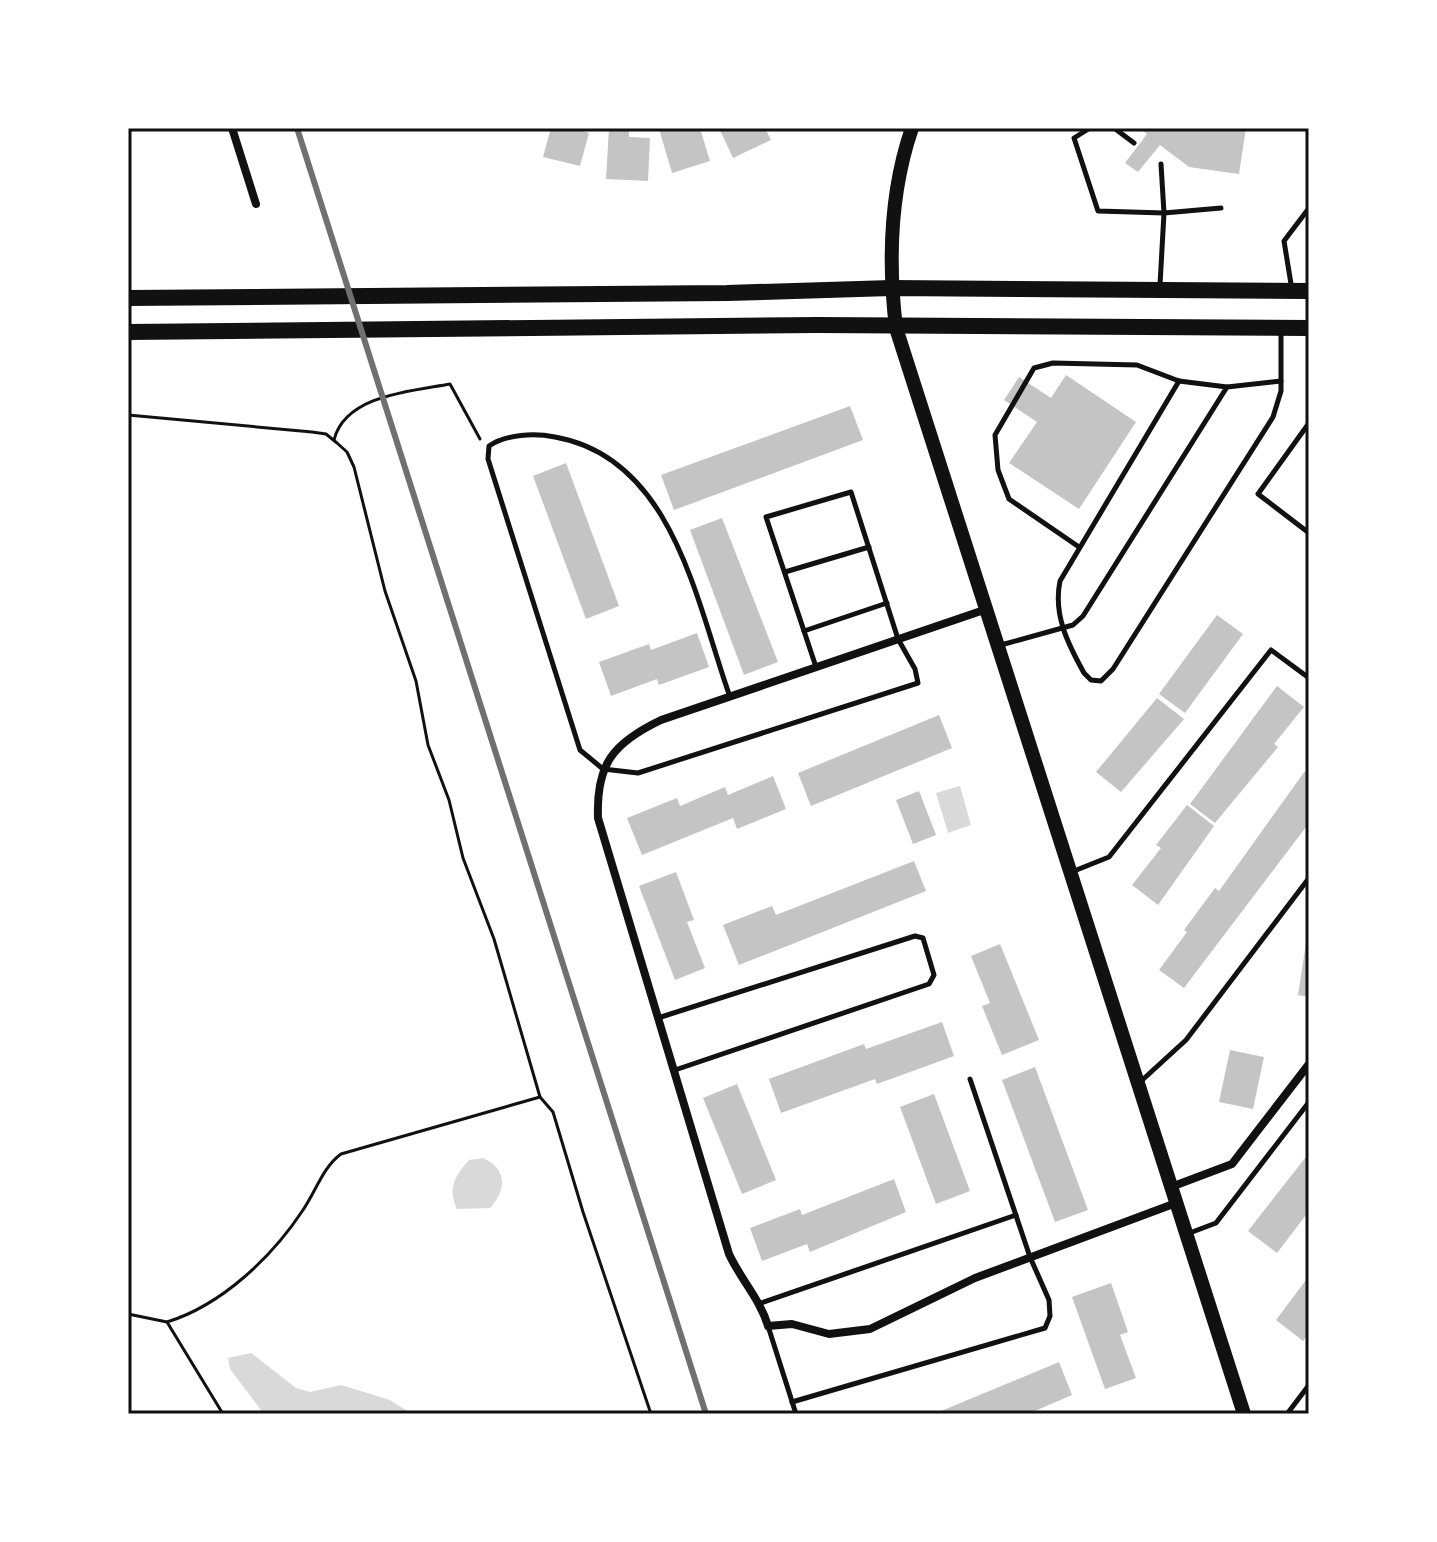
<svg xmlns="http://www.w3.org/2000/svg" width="1437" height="1542" font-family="Overpass,sans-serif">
<rect width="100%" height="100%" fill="#fff"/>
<g fill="#d9d9d9">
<polygon points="960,786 971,825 948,833 936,793"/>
<path d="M483,1158C507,1169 507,1189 490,1208L457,1209C447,1188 455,1176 469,1160Z"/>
<polygon points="251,1353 296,1388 310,1392 341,1385 390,1400 412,1414 264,1414 230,1369 228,1358"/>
</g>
<g fill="#c4c4c4">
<polygon points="551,128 574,128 589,133 580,166 543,157"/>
<polygon points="609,128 629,128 629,137 650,138 648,181 606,179"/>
<polygon points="700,128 710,161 672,173 659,129"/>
<polygon points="719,128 765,128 771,140 733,158"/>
<polygon points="1139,128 1246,128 1239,174 1189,167 1160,145 1138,172 1125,163 1147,134"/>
<polygon points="1066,375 1136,422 1079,509 1009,463 1037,422 1004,400 1019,377 1051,398"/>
<polygon points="850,406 863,440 674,510 661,475"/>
<polygon points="566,463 619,606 586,619 533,476"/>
<polygon points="722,518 778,662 744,675 690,530"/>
<polygon points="1217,615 1243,634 1185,713 1159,694"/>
<polygon points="697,633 709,667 659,685 657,679 611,696 599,662 649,644 651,650"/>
<polygon points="1277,686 1304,707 1274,744 1278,747 1215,823 1190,804"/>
<polygon points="1157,698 1184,719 1121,792 1096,772"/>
<polygon points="939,715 952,748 811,806 798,773"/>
<polygon points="1305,771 1309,773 1309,823 1184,988 1159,970 1187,932 1184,930 1215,888 1219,891"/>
<polygon points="773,776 786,809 737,829 733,818 642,855 627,818 677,798 680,806 725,787 728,795"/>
<polygon points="919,791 936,835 913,844 896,800"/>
<polygon points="1187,805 1214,826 1158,905 1132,885 1161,848 1156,845"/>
<polygon points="914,861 926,891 739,965 723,925 772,906 776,915"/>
<polygon points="676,872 694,920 687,922 705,968 675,980 639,886"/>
<polygon points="1306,943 1309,944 1309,997 1298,995"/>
<polygon points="1000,944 1039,1040 1002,1055 982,1006 990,1003 971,956"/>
<polygon points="942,1022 954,1056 877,1084 875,1079 781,1113 769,1079 864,1044 866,1049"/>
<polygon points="1230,1050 1264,1057 1253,1109 1219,1102"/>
<polygon points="1035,1067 1088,1210 1055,1222 1002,1080"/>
<polygon points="737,1084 776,1180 742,1194 703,1098"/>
<polygon points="934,1094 970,1191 936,1204 900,1107"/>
<polygon points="1309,1153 1309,1211 1277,1253 1248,1231"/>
<polygon points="894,1179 906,1212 810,1252 807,1244 762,1261 750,1228 800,1209 802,1215"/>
<polygon points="1309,1276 1309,1333 1303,1341 1276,1320"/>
<polygon points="1111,1283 1128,1332 1120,1335 1136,1378 1105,1389 1072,1297"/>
<polygon points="1059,1362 1072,1395 1028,1414 934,1414"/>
</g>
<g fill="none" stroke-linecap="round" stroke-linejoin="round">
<g stroke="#111" stroke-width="3">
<polyline points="128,415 312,432 326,434 337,443 347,452 354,467 385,591 416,681 428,745 449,800 463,858 494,939 540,1097 553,1112 583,1212 651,1414"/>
<path d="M334,440C345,395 412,391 450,384L480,439"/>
<polyline points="128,1314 167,1322 223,1414"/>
<path d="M167,1322C222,1305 272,1257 303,1210C316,1191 323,1167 341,1154L540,1097"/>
</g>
<g stroke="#111" stroke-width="5">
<polyline points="1090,128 1074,138 1098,211 1164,213 1160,285"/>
<polyline points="1114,128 1134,143"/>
<polyline points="1161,164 1164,213 1221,208"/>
<polyline points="1292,290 1284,241 1309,208"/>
<path d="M1179,381L1060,581C1053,615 1068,644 1084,673L1091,680L1101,681L1113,669L1273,417L1281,391V329"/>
<polyline points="1227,387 1281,381"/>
<polyline points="1309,423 1258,494 1309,533"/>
<polyline points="785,572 869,547"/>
<polyline points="804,631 887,603"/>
<polyline points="1001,645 1073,625 1083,616 1227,387 1179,381 1137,365 1053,363 1034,368 995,435 998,470 1009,499 1079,547"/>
<path d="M730,697C696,601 673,458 555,437C535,433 506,434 489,446L488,459L580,750L603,769L638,773L918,683L915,669L898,639L851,492L766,517L816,667"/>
<polyline points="1074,871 1109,857 1271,650 1309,678"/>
<polyline points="658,1018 915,936 923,938 934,975 929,984 675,1070"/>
<polyline points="1139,1083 1186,1040 1309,878"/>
<polyline points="1187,1234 1216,1223 1309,1102"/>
<polyline points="761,1303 1016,1215"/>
<polyline points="768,1326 796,1414"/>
<polyline points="792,1402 1045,1328 1050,1316 1049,1300 1030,1257 970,1079"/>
<polyline points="1287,1414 1309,1385"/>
</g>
<g stroke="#111" stroke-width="8">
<polyline points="232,128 256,204"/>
<path d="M984,610L661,720C613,743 596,764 598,818L729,1254C741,1280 760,1299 768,1326L792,1324L829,1334L870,1329L975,1278L1176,1203"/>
<polyline points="1171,1187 1232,1164 1309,1064"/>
</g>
<path stroke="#111" stroke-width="14" d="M912,128C890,192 888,261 896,328L1244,1414"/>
<g stroke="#111" stroke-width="16">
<polyline points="128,298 727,293 891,288 1309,291"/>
<polyline points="128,332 818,325 1309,328"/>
</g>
<polyline stroke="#707070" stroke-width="6" points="297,128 706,1414"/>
</g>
<rect width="1437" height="1542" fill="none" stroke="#ffffff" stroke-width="260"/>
<rect x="130" y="130" width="1177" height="1282" fill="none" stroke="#111" stroke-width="3"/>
</svg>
